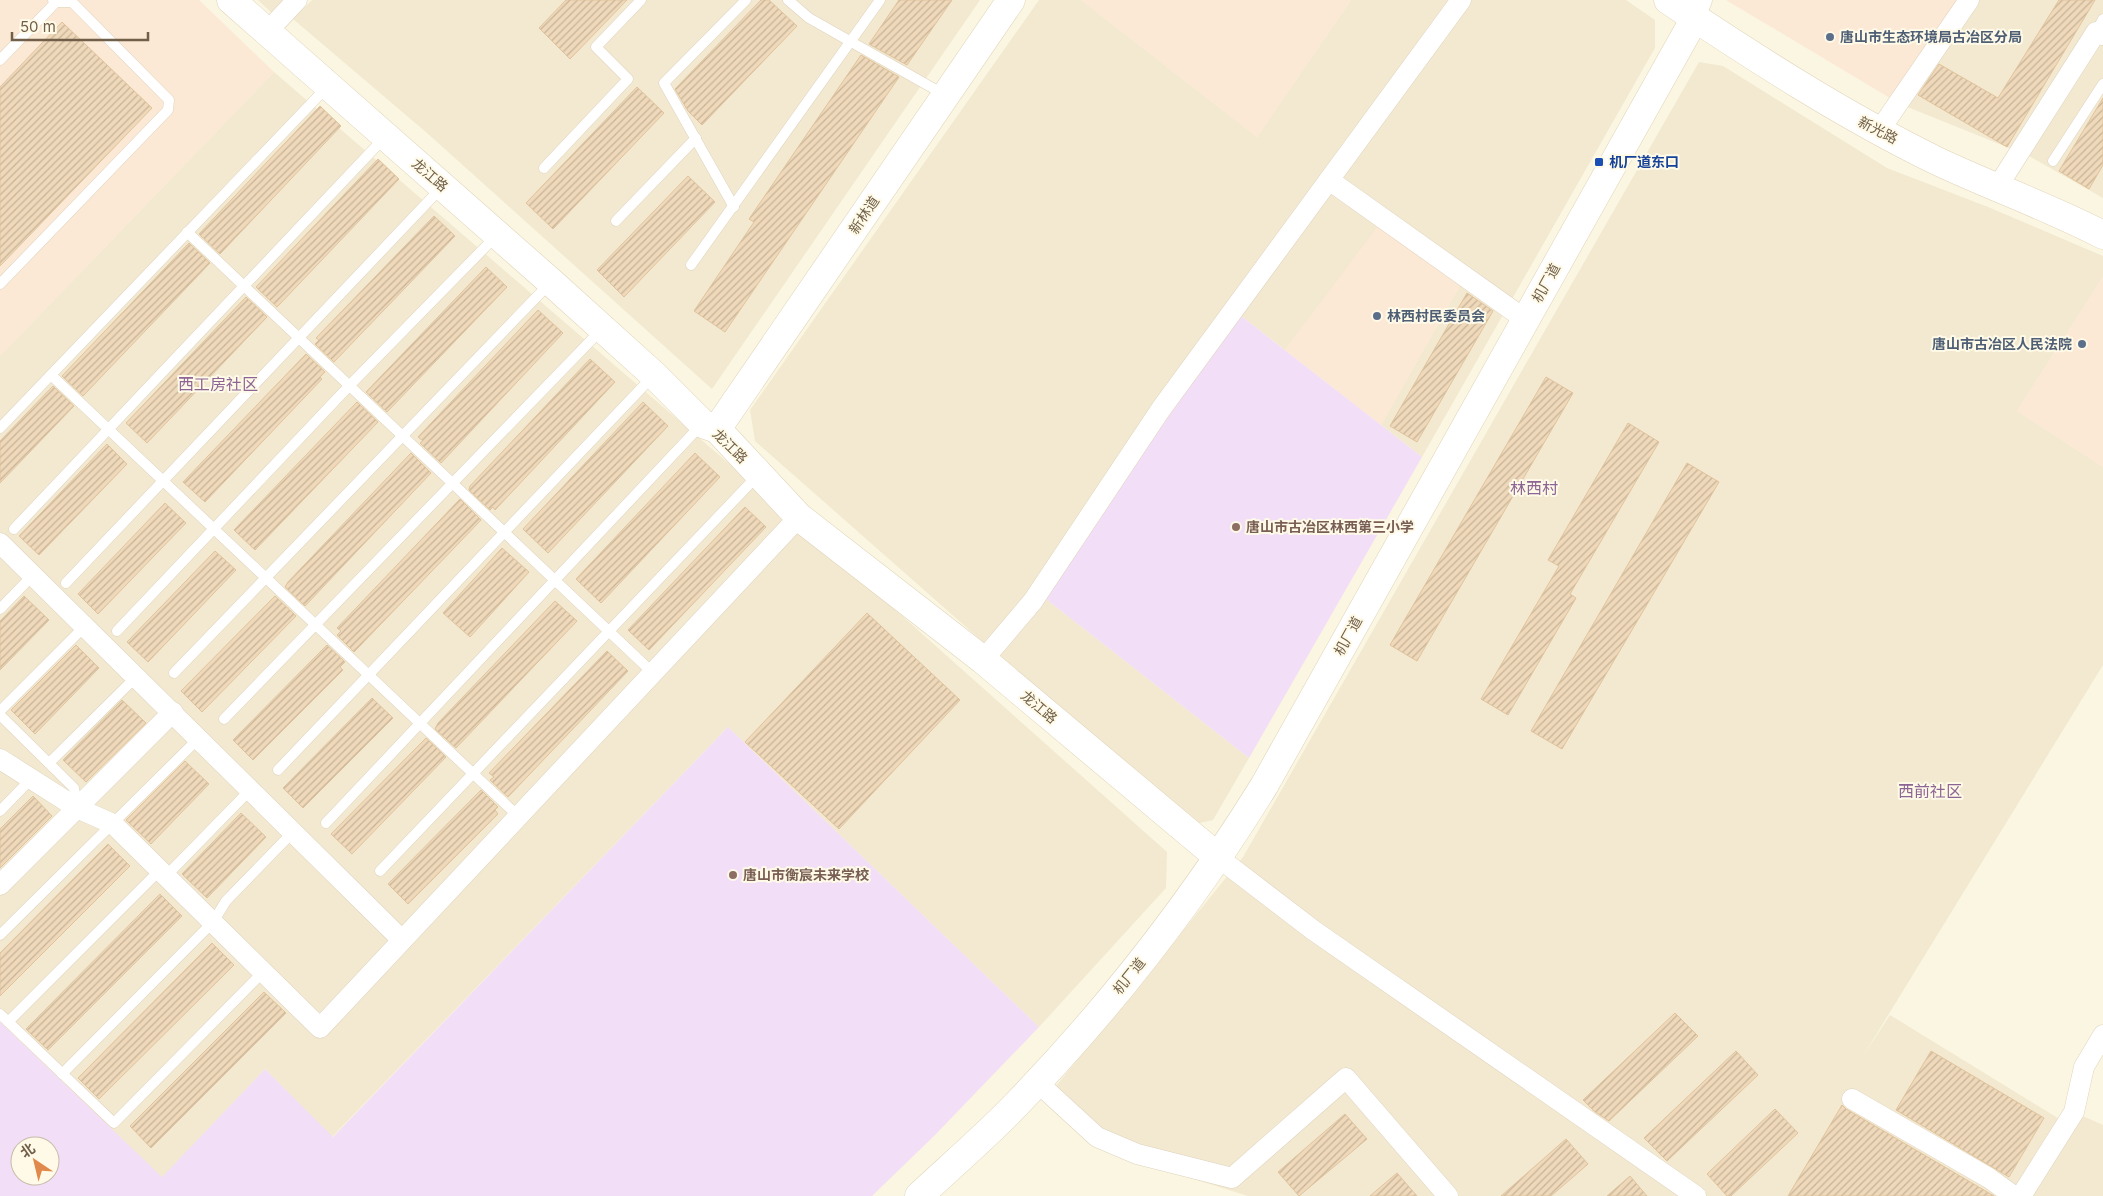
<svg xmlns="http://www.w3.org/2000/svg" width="2103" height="1196" font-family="Inter,'Noto Sans SC',sans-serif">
<defs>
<pattern id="building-hatch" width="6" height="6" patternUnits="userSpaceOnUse" patternTransform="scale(1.25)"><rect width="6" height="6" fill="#efd9ba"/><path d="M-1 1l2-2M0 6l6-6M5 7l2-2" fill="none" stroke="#c6b399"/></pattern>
</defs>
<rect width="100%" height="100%" fill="#fbf6e1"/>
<g fill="#f2e9d0">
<polygon points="258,0 290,0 275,16"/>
<polygon points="312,0 980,0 712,389 427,133 293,19"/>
<polygon points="1039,0 1081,0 1257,137 1351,0 1448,0 1152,408 1167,418 1042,596 1249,758 1213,820 1191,825 755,441 750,410"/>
<polygon points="1468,0 1626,0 1655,20 1655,48 1422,457 1381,425 1462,282 1380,224 1285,350 1240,315"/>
<polygon points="1969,0 2103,0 2103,198 2029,156 1900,104"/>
<polygon points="1699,62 1723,66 1887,168 1988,207 2103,256 2103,277 2017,411 2103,467 2103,665 1863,1056 1890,1015 2061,1120 2069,1110 2103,1125 2103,1196 1248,1196 1149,1165 1099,1130 1056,1086 1243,857"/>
<polygon points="274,72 791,517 1167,852 1166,888 1039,1027 728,727 332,1137 265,1069 162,1178 0,1022 0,356"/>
</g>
<g fill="#fbe8d5">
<polygon points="0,0 199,0 274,72 0,356"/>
<polygon points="1081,0 1351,0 1257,137"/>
<polygon points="1726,0 1969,0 1900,104"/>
<polygon points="1380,223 1462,282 1381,425 1285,350"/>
<polygon points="2103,277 2103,467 2017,411"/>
</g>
<g fill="#f3def7" fill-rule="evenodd">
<polygon points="1240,315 1422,457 1249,758 1042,596"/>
<path d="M728,727L1039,1027L935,1135L872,1196H0V1022L162,1177L265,1069L333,1137ZM20,1146H50V1176H20Z"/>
</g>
<g fill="url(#building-hatch)" stroke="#e1c39b">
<polygon points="566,0 627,0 570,59 539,28"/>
<polygon points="761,0 769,0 797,26 702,125 688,111 675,89"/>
<polygon points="899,0 952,0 907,65 869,44"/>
<polygon points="2059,0 2095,0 2007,147 1918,95 1939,64 1998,98"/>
<polygon points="62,22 152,108 0,266 0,87"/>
<polygon points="861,55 899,77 725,332 694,311 754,222 749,219"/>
<polygon points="637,87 664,113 553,229 526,203"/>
<polygon points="2103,98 2103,165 2089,189 2059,171"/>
<polygon points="320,106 341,126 220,254 199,234"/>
<polygon points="378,159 399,179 277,307 256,287"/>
<polygon points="688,176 715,202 624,297 597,270"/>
<polygon points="434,216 455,236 334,362 315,344 319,340 316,338"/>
<polygon points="189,243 210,263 83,396 62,376"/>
<polygon points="486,267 507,287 387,412 366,392"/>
<polygon points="1467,293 1493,311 1417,442 1390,426"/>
<polygon points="246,297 267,317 147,443 126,423"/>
<polygon points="538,310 563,333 441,463 420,443 423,441 418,437"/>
<polygon points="306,354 325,372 320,377 322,379 205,502 183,482"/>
<polygon points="590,359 615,382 495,510 493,507 490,510 469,490 470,486"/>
<polygon points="1546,377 1573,393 1417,661 1390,645"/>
<polygon points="53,386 74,406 0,483 0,441"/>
<polygon points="357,402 378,422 255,550 234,530"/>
<polygon points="643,402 668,426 548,553 523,529"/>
<polygon points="1628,423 1659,442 1570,594 1576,598 1508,715 1481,699 1559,566 1548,560"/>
<polygon points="107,444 127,464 39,555 19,536"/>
<polygon points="411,453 431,473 305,606 285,587 288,582"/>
<polygon points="695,453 720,477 601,603 576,579"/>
<polygon points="1687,463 1719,482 1562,749 1531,731"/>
<polygon points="460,499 481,520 354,652 337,635 341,631 337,628"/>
<polygon points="165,503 186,523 98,614 78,594"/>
<polygon points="745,507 766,527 649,650 628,630"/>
<polygon points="502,548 529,572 470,637 443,613"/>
<polygon points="215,551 236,570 148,662 127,642"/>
<polygon points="24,596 49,620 0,670 0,621"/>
<polygon points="275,596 296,616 202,712 181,691"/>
<polygon points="555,601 577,621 456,748 435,729 438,723"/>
<polygon points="867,613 960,700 839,829 745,742"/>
<polygon points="76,645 99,668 35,734 11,710"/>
<polygon points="327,645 345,662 340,667 343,670 253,760 233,740"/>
<polygon points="607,651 628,671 508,797 490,780 494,777 489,773"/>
<polygon points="372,698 393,718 303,808 283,788"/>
<polygon points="122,700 146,723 86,782 63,760"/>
<polygon points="426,738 446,757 352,854 331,834"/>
<polygon points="185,761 209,784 151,844 126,820"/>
<polygon points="481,790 498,807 495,810 498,814 408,904 388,884"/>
<polygon points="33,796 52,816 0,868 0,829"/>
<polygon points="241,813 266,837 207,898 182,874"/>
<polygon points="108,844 130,866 0,996 0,953"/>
<polygon points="160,894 182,916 48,1050 26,1029"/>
<polygon points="212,943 234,965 99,1099 78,1078"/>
<polygon points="264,992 286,1013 151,1148 130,1126"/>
<polygon points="1675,1013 1698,1036 1609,1121 1594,1111 1583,1100"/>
<polygon points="1736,1051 1758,1075 1667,1161 1644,1138"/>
<polygon points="1931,1051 2044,1118 2009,1177 1896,1110"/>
<polygon points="1842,1105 1846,1109 1994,1196 1788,1196"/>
<polygon points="1775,1109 1798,1133 1731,1196 1727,1196 1707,1174"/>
<polygon points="1345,1114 1367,1139 1299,1196 1278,1172"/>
<polygon points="1566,1139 1588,1164 1551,1196 1501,1196"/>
<polygon points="1397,1173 1417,1196 1370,1196"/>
<polygon points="1630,1176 1647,1196 1607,1196"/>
</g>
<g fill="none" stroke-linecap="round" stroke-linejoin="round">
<g stroke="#dfd3be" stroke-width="11">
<g id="lane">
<polyline points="788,0 809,18 945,95"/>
<polyline points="2096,32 2103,19"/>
<polyline points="0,60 58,0"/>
<polyline points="2053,161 2103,84"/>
<polyline points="544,168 628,79 596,47 641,0"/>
<polyline points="734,207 664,83 746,0"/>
<polyline points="616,221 696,138"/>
<polyline points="187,232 653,673"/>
<polyline points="691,265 880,0"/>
<polyline points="0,284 168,110 169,100 72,2 55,2 53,0"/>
<polyline points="51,375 518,816"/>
<polyline points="0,428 328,86"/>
<polyline points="14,529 385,137"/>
<polyline points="66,583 442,187"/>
<polyline points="0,609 33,575"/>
<polyline points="117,631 350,385 497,235"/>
<polyline points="174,673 550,283"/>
<polyline points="0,711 85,626"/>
<polyline points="0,715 74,788 77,807"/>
<polyline points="224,719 601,330"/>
<polyline points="49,763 137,676"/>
<polyline points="278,770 653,376"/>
<polyline points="0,811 31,779"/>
<polyline points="326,823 702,424"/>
<polyline points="380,871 759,474"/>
<polyline points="166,876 251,789"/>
<polyline points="0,935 199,738"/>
<polyline points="0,1014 114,1123 262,973"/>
<polyline points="8,1022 160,870"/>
<polyline points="62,1074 213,922 226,901 294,831"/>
</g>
</g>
<g stroke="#dfd3be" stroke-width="21">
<g id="street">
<polyline points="1695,18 1702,0"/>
<polyline points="267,32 297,0"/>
<polyline points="1879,131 1969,0"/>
<polyline points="1329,180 1526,320"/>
<polyline points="1998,186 2096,32 2103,35"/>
<polyline points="0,543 402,940"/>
<polyline points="983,660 1033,601 1161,409 1461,0"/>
<polyline points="0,759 77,808 113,824 320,1028 799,517"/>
<polyline points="1219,858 1313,930 1696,1196"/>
<polyline points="0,885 173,712"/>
<polyline points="1036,1081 1097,1137 1137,1154 1232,1178 1346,1078 1448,1196"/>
<polyline points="1852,1099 1989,1178 2014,1196"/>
<polyline points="2021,1196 2074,1112 2084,1067 2103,1035"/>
</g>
</g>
<g stroke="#e0d3b9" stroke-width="29">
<g id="secondary">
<polyline points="231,0 551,282 654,375 703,424 717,429 799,517 983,660 1219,858"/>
<path d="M1668,0C1755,58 1843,115 1937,161C1992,187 2049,207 2103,235"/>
<polyline points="717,429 1011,0"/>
<path d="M919,1196C949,1168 979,1142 1008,1113C1105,1014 1191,904 1264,786L1695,18"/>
</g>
</g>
<use href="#lane" stroke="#fff" stroke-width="10"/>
<use href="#street" stroke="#fff" stroke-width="20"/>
<use href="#secondary" stroke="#fff" stroke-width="28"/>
</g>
<g fill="#5c6f8a" stroke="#fefae7" stroke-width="2">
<circle cx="1830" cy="37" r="5"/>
<circle cx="1377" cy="316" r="5"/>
<circle cx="2082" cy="344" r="5"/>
</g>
<rect fill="#1a4fb4" stroke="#fefae7" stroke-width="2" x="1594" y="157" width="10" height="10" rx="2.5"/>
<g fill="#8d6e63" stroke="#fefae7" stroke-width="2">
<circle cx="1236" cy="527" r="5"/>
<circle cx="733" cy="875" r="5"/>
</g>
<g text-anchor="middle" stroke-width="4" stroke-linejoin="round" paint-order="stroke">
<g font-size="14" font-weight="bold" fill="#4e5e75" stroke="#fefae7" text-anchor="start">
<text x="1840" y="42">唐山市生态环境局古冶区分局</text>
<text x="1387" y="321">林西村民委员会</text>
<text x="2072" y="349" text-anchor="end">唐山市古冶区人民法院</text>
</g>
<g font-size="14" fill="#715f49" stroke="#fefae7">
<text transform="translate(1878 130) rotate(27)" y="5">新光路</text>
<text transform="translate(430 175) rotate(41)" y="5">龙江路</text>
<text transform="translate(864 215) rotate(-56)" y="5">新林道</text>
<text transform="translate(1546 283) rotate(-61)" y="5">机厂道</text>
<text transform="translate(730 446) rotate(44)" y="5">龙江路</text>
<text transform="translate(1348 636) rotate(-61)" y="5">机厂道</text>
<text transform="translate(1039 707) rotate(40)" y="5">龙江路</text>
<text transform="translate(1129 976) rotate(-51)" y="5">机厂道</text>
</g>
<g font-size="14" font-weight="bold" fill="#164399" stroke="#fefae7" text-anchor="start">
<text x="1609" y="167">机厂道东口</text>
</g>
<g font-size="14" font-weight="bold" fill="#785e54" stroke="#fefae7" text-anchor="start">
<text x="1246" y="532">唐山市古冶区林西第三小学</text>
<text x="743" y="880">唐山市衡宸未来学校</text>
</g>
<g font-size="16" fill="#8d6594" stroke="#fefae7">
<text x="218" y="390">西工房社区</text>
<text x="1534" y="494">林西村</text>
<text x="1930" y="797">西前社区</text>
</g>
</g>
<g transform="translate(35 1161) rotate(325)"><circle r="24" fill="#fefae7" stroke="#c6bca8"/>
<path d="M0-4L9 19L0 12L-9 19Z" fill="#e1894a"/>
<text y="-8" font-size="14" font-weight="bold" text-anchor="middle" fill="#715f49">北</text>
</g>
<path d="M12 32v8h136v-8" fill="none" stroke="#715f49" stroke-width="2.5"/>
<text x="20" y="32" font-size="15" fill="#715f49" stroke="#fefae7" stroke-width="4" paint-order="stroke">50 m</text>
</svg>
